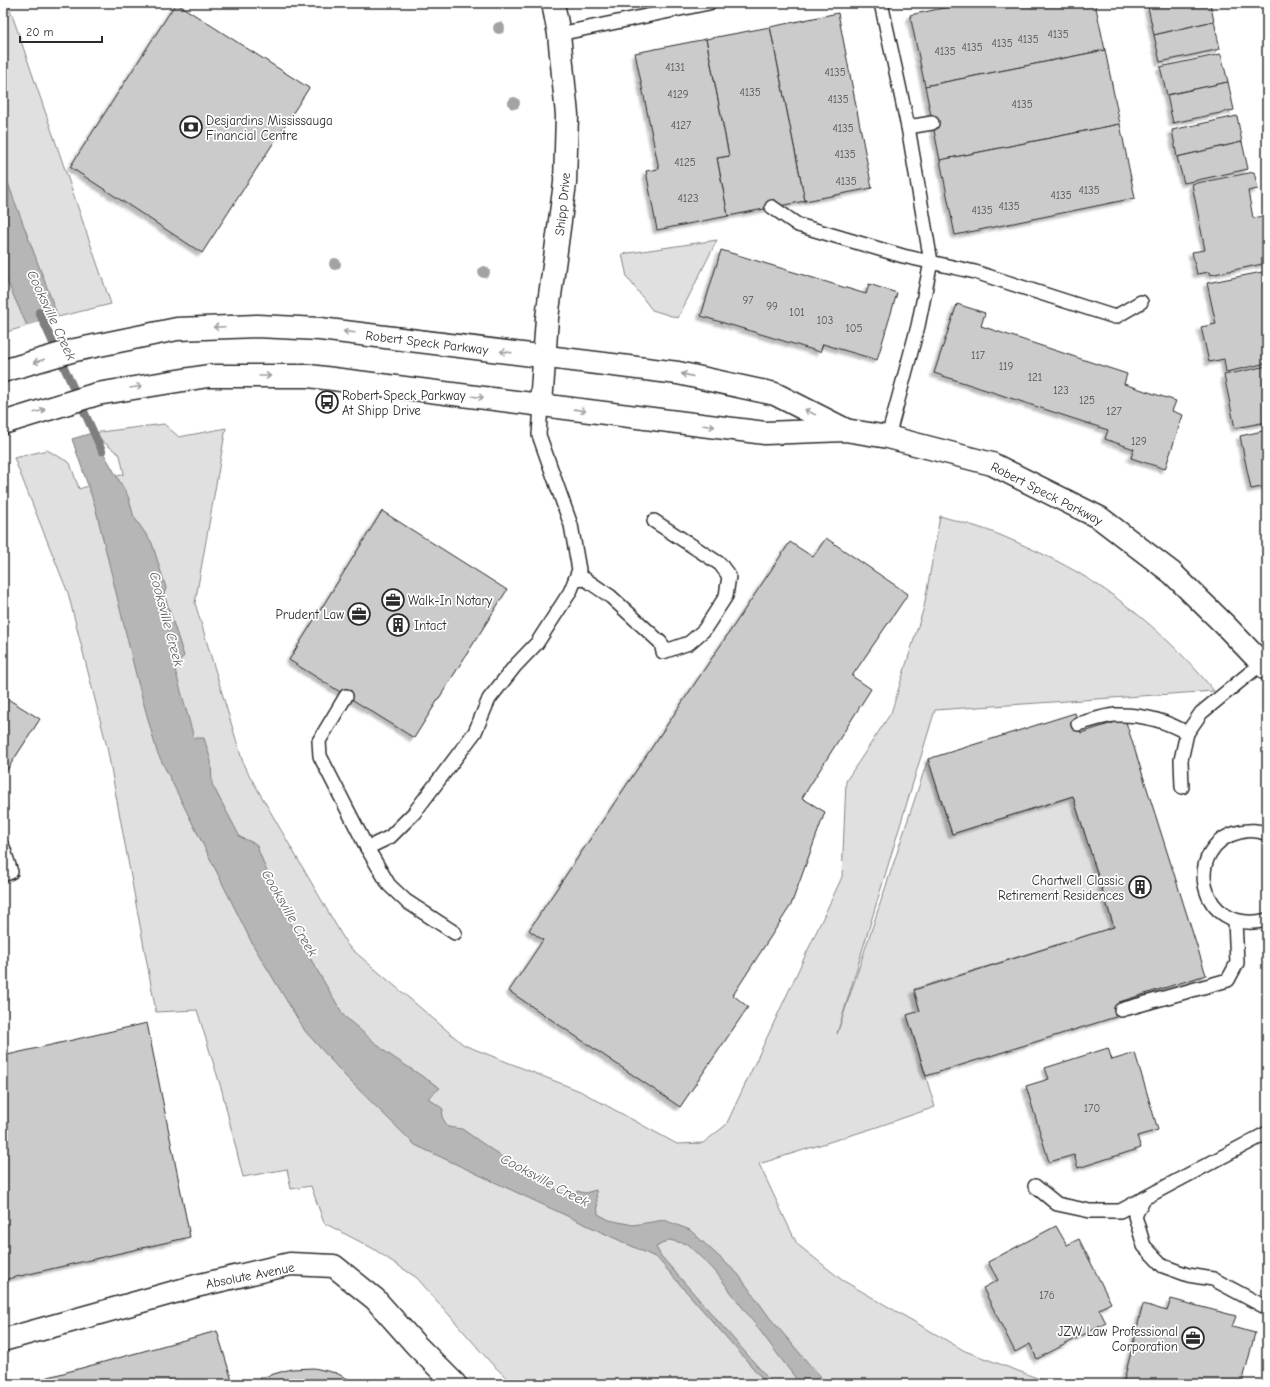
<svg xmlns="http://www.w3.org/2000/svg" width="1270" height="1387" font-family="'Comic Neue',sans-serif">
<defs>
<filter id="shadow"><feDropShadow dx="-3.5" dy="3.5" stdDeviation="1" flood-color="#0004"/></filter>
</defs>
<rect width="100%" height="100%" fill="#fff"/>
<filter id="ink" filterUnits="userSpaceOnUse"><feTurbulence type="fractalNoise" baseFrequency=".025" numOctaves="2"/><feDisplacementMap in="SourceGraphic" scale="8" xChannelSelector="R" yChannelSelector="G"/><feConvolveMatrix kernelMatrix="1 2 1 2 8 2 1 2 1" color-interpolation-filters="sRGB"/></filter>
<g filter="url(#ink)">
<g fill="#e0e0e0" stroke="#868686">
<polygon points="3,3 8,3 111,304 58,317 3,333"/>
<polygon points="717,240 678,318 652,310 627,277 622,254"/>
<path d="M164,424L179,437L226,428L195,603L244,766L348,946L464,1045L580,1091L677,1144L703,1143L726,1125L842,877L846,781L891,713L924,607L940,516C960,522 981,527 1000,535C1026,546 1053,558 1077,572C1128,602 1177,645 1214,691L935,710L837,1034L928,759L952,834L1073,796L1114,927L914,989L920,1011L907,1015L935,1107L874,1128L759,1164L797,1244L842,1280L965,1351L1053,1384H513L491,1363L417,1278L372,1248L324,1223L311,1186L291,1189L287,1169L243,1177L222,1091L197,1010L156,1012L107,747L68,593L14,458L47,450L70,463L79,489L124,474L120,455L92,433Z"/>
</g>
<g fill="#b6b6b6" stroke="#7e7e7e">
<polygon points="3,170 58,317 27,326 3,272"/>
<polygon points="92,433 128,496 134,517 152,543 166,588 164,594 184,656 174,666 194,738 204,738 211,761 212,784 240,837 256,844 282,910 344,1016 387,1053 440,1088 428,1098 443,1109 442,1117 448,1127 462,1129 505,1159 547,1186 575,1196 577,1191 585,1193 596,1190 598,1214 609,1220 633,1225 664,1220 690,1230 738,1274 770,1318 826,1384 800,1384 715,1271 687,1244 669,1240 656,1247 661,1256 773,1384 767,1384 657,1258 415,1145 347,1078 305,1031 253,945 157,752 137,679 95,506 72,439"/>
</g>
<polygon fill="#fff" points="58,317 59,318 28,328 25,326"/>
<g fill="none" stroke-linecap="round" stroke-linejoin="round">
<polyline stroke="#7e7e7e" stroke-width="8" points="39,312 102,451"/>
</g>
<g fill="#cbcbcb" stroke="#2b2b2b" filter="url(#shadow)">
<polygon points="176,3 309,88 202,253 70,167"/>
<polygon points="967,3 1095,3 1105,50 925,86 910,15"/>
<polygon points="1168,3 1210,3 1214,21 1154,35 1148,7"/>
<polygon points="838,13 872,188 805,201 770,27"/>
<polygon points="1214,21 1220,49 1160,62 1154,35"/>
<polygon points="770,27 805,201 728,216 717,158 729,156 706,39"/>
<polygon points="706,39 729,156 717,158 728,216 657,230 646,171 659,169 635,53"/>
<polygon points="1105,50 1120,124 940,160 925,86"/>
<polygon points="1221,54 1228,82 1167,95 1160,67"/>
<polygon points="1228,82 1234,110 1173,123 1167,95"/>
<polygon points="1237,116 1242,142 1177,157 1172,130"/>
<polygon points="1120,124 1135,198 955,235 940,160"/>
<polygon points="1242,142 1248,169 1184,183 1177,157"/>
<polygon points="1254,172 1258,189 1248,191 1253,218 1263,216 1267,234 1267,263 1210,275 1209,272 1197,274 1192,252 1205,250 1192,184"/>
<polygon points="721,250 866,294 869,284 897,293 877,360 823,344 820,352 701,316"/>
<polygon points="1267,271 1267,363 1226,372 1224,359 1209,362 1201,327 1216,324 1207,283"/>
<polygon points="957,304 985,313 981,326 1127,374 1124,384 1176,401 1172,411 1183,415 1165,469 1131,458 1134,449 1105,439 1108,430 934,373"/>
<polygon points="1267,366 1267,422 1235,428 1224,375"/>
<polygon points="1267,430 1267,486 1251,489 1240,436"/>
<polygon points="382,511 507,590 414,738 289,660"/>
<polygon points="826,538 908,594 852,676 871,689 802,798 825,812 791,905 733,995 748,1007 680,1107 509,991 543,940 529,930 790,542 813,557"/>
<polygon points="3,696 40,719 3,776"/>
<polygon points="1075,713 1081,733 1125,719 1206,975 1119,1002 1122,1015 926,1076 907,1015 920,1011 914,990 1114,927 1073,796 952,834 928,759"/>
<polygon points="147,1023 190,1237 3,1280 3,1056"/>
<polygon points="1108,1048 1112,1060 1135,1053 1158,1130 1137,1136 1141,1148 1078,1168 1074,1155 1049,1162 1026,1086 1049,1079 1045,1068"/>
<polygon points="1056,1226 1067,1245 1079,1239 1111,1303 1099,1309 1106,1323 1037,1359 1030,1344 1015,1352 983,1288 998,1280 988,1262"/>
<polygon points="1171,1299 1236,1316 1232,1327 1255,1333 1242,1384 1123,1384 1143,1304 1167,1311"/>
<polygon points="217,1331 233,1384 35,1384 34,1381"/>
<polygon points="314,1368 336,1373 358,1384 261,1384 260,1378 291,1369"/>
</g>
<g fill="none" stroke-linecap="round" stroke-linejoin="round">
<g stroke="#2b2b2b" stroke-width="16">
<g id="lane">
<polyline points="881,3 908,127 931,262 918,326 888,437"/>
<polyline points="559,34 709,3"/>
<polyline points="908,127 932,123"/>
<polyline points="772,207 798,225 903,256 975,272 1115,317 1141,302"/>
<polyline points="575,580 585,579 610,596 661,643 663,652 689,643 704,630 726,596 729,576 720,564 654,521"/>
<polyline points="346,696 319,741 320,756 367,848 389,885 406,901 455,933"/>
<path d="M1078,724C1090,721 1103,716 1115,715C1141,714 1165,720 1187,733"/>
<polyline points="1182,787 1181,760 1187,733 1201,713 1262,663"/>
<path d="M1267,834C1259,830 1248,830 1240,832C1181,845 1198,937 1267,920"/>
<polyline points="3,847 11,872 3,875"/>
<polyline points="367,848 390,837 414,813 475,732 489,699 515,666 537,643 570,592 575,580 579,570 571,525 539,435 541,405"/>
<polyline points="1121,1010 1228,980 1237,963 1235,921"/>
<polyline points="1035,1186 1057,1204 1090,1211 1120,1211 1267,1133"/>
<polyline points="1143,1200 1135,1216 1144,1246 1163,1266 1188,1275 1213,1279 1267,1308"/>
</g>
</g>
<g stroke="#2b2b2b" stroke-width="25">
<g id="street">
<polyline points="541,405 547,318 565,183 567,115 559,34 553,3"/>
<polyline points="3,1340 196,1286 290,1264 334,1266 375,1299 416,1345 455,1384"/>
</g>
</g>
<g stroke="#2b2b2b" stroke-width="25">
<g id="secondary">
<polyline points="3,371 75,350 177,329 257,326 320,329 678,373 775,394 844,429"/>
<polyline points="3,423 97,394 208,376 309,376 765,433 845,430 888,437 992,464 1100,518 1172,573 1225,625 1267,669"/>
</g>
</g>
<use href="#lane" stroke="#fff" stroke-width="13"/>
<use href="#street" stroke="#fff" stroke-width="22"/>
<use href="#secondary" stroke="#fff" stroke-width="22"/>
</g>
<g fill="#a3a3a3">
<circle cx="499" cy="28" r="6"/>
<circle cx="514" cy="103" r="6"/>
<circle cx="335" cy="264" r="6"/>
<circle cx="484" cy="272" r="6"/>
</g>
<defs><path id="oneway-shaft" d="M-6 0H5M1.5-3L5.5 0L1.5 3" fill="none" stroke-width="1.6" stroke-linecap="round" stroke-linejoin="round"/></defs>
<g stroke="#a0a0a0">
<use href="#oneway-shaft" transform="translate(219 327) rotate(178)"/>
<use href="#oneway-shaft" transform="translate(349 332) rotate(-173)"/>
<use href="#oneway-shaft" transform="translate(506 352) rotate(-173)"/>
<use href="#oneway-shaft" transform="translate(39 361) rotate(164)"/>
<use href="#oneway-shaft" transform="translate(687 375) rotate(-167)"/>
<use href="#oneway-shaft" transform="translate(265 376)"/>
<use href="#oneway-shaft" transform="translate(136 387) rotate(-9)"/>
<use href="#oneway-shaft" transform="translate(478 397) rotate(7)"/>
<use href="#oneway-shaft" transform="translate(580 410) rotate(8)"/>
<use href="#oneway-shaft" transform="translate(40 411) rotate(-17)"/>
<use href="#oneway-shaft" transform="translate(810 412) rotate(-153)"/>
<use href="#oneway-shaft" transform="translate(709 426) rotate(7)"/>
</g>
</g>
<defs>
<g id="bank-ring" transform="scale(1.15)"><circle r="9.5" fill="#fff" stroke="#2b2b2b" stroke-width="1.5"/><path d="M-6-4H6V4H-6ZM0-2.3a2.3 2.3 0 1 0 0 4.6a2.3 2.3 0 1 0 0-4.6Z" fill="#2b2b2b"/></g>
<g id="bus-ring" transform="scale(1.15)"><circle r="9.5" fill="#fff" stroke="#2b2b2b" stroke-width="1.5"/><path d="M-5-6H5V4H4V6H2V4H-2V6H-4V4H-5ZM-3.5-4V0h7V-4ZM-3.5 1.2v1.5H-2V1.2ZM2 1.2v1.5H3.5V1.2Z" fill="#2b2b2b"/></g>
<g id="office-ring" transform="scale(1.15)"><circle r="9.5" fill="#fff" stroke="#2b2b2b" stroke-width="1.5"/><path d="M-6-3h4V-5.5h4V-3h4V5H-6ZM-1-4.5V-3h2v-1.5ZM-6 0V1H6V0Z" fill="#2b2b2b"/></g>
<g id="building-ring" transform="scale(1.15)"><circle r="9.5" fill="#fff" stroke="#2b2b2b" stroke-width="1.5"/><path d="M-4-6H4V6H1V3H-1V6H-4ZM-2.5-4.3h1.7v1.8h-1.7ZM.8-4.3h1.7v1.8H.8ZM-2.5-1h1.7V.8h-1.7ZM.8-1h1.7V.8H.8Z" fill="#2b2b2b"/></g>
</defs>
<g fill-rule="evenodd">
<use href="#bank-ring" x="191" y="127"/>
<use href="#bus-ring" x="327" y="402"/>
<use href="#office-ring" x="393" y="600"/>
<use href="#office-ring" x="359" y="614"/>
<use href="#building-ring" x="398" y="625"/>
<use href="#building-ring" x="1140" y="887"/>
<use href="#office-ring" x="1193" y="1338"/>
</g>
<g text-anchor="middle" stroke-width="3.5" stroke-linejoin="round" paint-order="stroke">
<g font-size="11" fill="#535353">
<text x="1058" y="38">4135</text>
<text x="1028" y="43">4135</text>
<text x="1002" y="47">4135</text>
<text x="972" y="51">4135</text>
<text x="945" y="55">4135</text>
<text x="675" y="71">4131</text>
<text x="835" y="76">4135</text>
<text x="750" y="96">4135</text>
<text x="678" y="98">4129</text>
<text x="838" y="103">4135</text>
<text x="1022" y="108">4135</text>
<text x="681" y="129">4127</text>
<text x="843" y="132">4135</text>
<text x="845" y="158">4135</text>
<text x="685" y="166">4125</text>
<text x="846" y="185">4135</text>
<text x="1089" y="194">4135</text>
<text x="1061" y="199">4135</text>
<text x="688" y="202">4123</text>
<text x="1009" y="210">4135</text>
<text x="982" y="214">4135</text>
<text x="748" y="304">97</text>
<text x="772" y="310">99</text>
<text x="797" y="316">101</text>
<text x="825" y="324">103</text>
<text x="854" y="332">105</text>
<text x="978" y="359">117</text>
<text x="1006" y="370">119</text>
<text x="1035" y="381">121</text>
<text x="1061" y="394">123</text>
<text x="1087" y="404">125</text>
<text x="1114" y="415">127</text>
<text x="1139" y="445">129</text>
<text x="1092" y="1112">170</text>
<text x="1047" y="1299">176</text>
</g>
<g font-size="13" fill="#2b2b2b" stroke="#fff" text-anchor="start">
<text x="206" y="125">Desjardins Mississauga<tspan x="206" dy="15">Financial Centre</tspan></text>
<text x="342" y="400">Robert Speck Parkway<tspan x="342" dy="15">At Shipp Drive</tspan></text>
<text x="408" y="605">Walk-In Notary</text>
<text x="344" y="619" text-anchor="end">Prudent Law</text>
<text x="414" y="630">Intact</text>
<text x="1124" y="885" text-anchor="end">Chartwell Classic<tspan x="1124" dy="15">Retirement Residences</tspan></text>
<text x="1178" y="1336" text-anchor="end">JZW Law Professional<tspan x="1178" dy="15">Corporation</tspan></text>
</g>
<g font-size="13" fill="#2b2b2b" stroke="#fff">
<text transform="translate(562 204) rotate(-84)" y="5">Shipp Drive</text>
<text transform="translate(427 342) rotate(7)" y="5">Robert Speck Parkway</text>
<text transform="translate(1047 493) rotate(27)" y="5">Robert Speck Parkway</text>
<text transform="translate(250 1275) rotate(-11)" y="5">Absolute Avenue</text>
</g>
<g font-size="14" font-style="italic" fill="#5c5c5c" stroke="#fff">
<text transform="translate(52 315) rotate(65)" y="5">Cooksville Creek</text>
<text transform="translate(167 619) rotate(75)" y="5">Cooksville Creek</text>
<text transform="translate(290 913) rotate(60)" y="5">Cooksville Creek</text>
<text transform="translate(545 1180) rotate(28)" y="5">Cooksville Creek</text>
</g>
</g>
<rect width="1270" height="1387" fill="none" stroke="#fff" stroke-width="16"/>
<rect x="8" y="8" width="1254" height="1371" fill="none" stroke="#2b2b2b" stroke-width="1.5" filter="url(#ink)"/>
<path d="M20 36v6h82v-6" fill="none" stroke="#2b2b2b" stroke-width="2"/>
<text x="26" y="36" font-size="12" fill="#2b2b2b" stroke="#ffffff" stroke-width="3" paint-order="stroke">20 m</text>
</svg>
